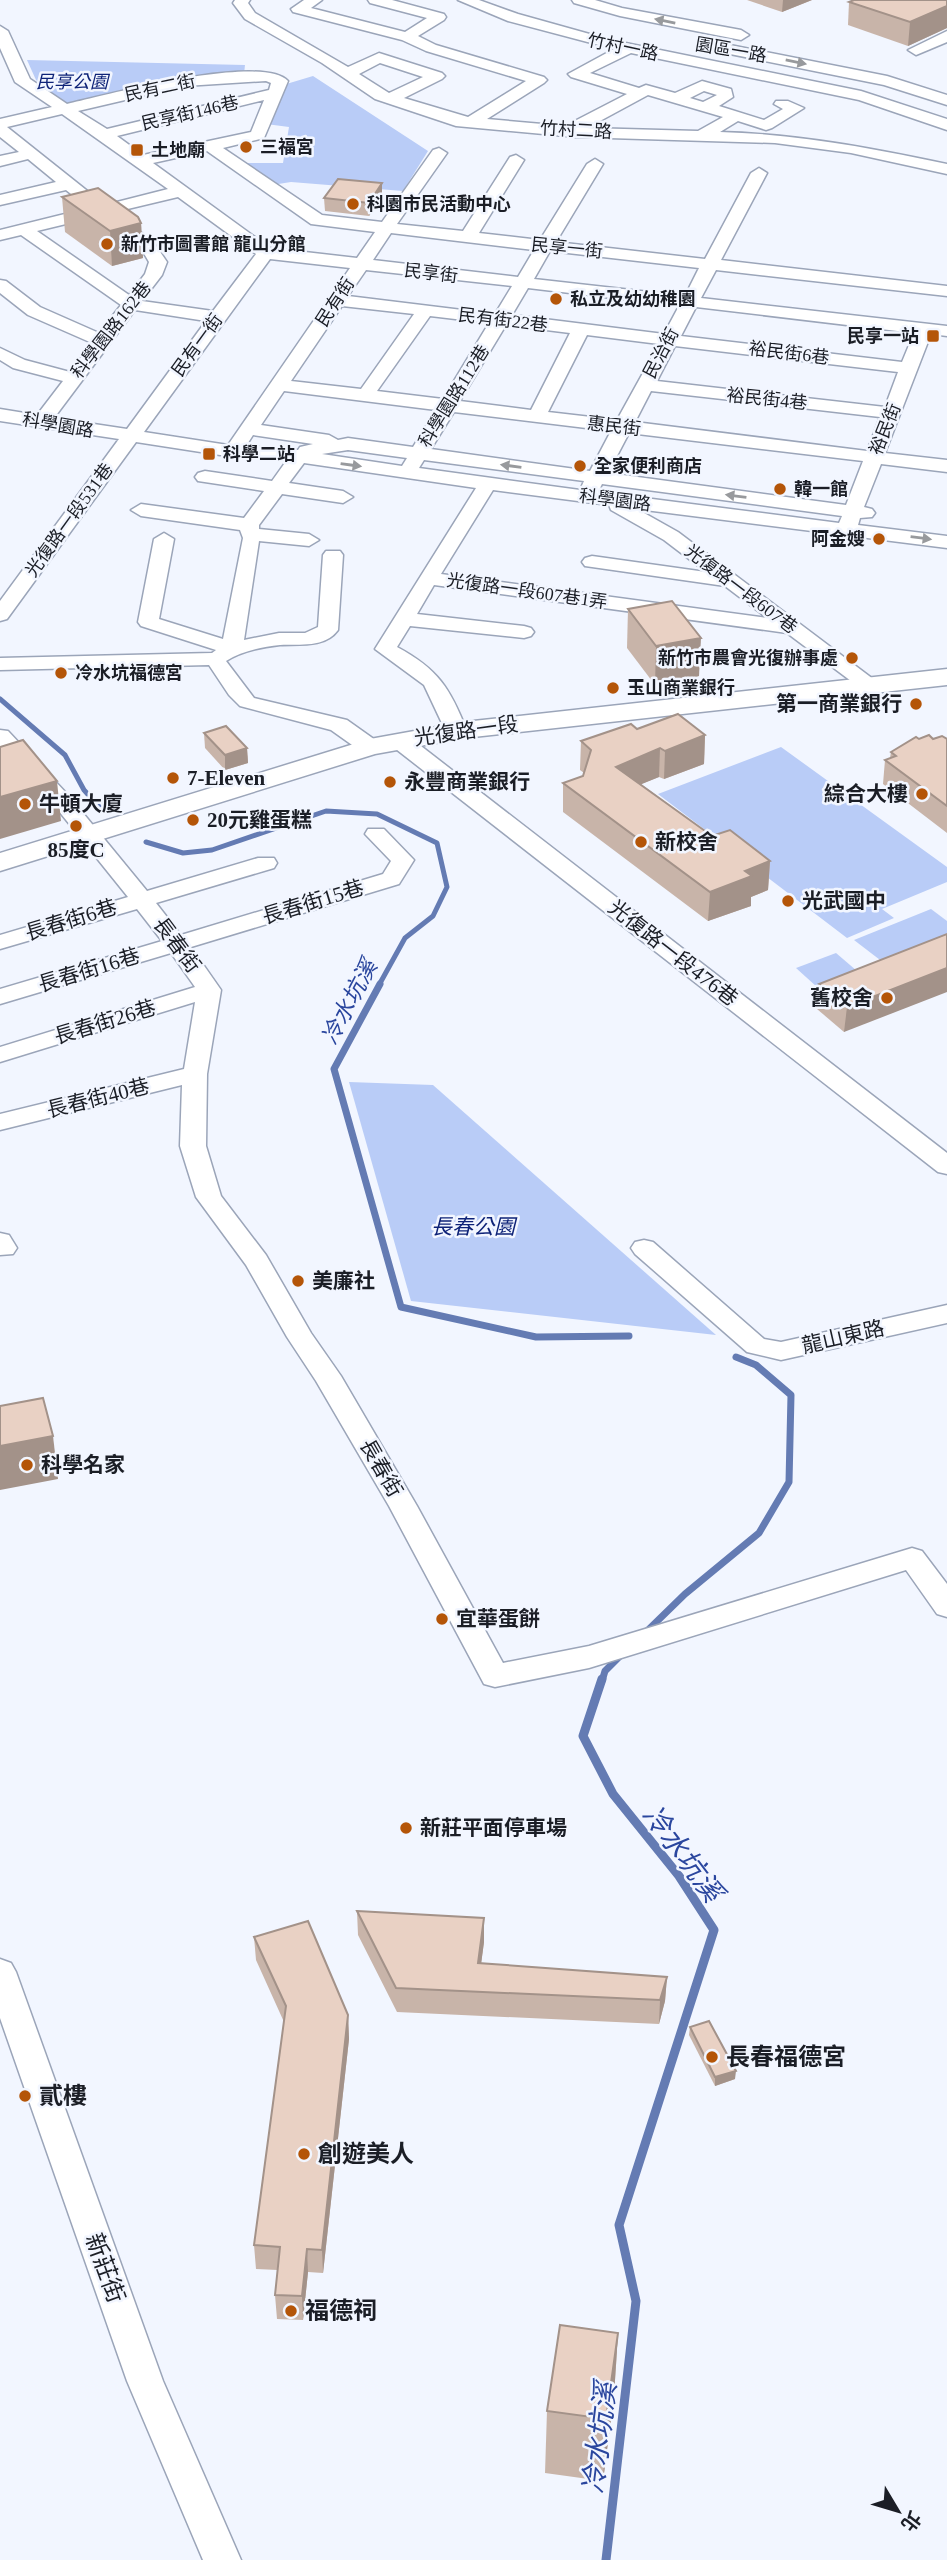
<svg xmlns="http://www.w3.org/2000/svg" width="947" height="2560" font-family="'Times New Roman','Noto Sans TC',serif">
<rect width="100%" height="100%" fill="#f2f6ff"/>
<g fill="#b9ccf7">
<polygon points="27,60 245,65 244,74 67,106 36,80"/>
<polygon points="313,76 428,151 403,191 291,182 272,185 246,163 283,163 289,127 266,124 283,85"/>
<polygon points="781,747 947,867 947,882 882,909 894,918 847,938 658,794"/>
<polygon points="931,909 947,921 947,938 884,963 854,940"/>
<polygon points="836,953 857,971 817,987 796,968"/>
<polygon points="349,1082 433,1085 716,1335 411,1301"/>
</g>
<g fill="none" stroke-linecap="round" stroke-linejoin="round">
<g stroke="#647bb3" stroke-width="5">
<polyline points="0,699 65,755 84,790 102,810"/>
<polyline points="146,842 183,853 212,850 326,811 377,814 437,843 447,887 433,916 405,938 379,985"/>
</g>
<g stroke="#647bb3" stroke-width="7">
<polyline points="380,984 334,1069 401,1307 536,1337 629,1336"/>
<polyline points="645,1633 685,1594 759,1533 789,1482 791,1395 756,1365 736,1357"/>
<polyline points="602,1681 605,1671 623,1653"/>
</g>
<polyline stroke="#647bb3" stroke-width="9" points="602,1679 583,1736 613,1794 679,1876 714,1930 619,2225 636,2301 606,2560"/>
<g stroke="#9ba5b9" stroke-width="3">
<g id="minor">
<path d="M235,0H250L248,3L255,13L348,67L379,53L442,73L445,76L442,79L404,98L468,117L526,81L426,51L402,40L293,12L291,9L304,0H322L311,8L405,32L427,18L370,3L368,0H392L444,14L446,17L444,20L418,36L436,45L544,77L547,80L544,83L487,119L565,126L627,94L571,77L568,74L614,49L508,21L458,0H479L518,14L611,40L861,91L947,119V130L859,100L631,53L590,73L639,88L646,85L675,93L702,81L731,89L733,97L719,106L764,120L783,109L774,104L776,101H788L804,108L772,128L766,130L738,121L720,132C798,134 871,148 947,164V174L851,153L775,143L576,137L456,126L375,99L322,63L245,19L233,3ZM380,63L423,77L389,93L359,74ZM704,91L717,95L703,102L690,98ZM648,95L723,117L698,131L587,128Z"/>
<polygon points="572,0 595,0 622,8 741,30 749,35 741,40 620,16 574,3"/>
<path d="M0,26L8,31L30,79L67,104C106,95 261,53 288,81L264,138L223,148L322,215L382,222L433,150L439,148L447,153L397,224L463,231L510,157L516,155L524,160L479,233L540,240L587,164L595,159L603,164L556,242L705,259L751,173L759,168L767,173L721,260L947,286V296L716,270L701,298L947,326V336L931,334L885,453L947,460V472L881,464L864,507L872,509L875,513L872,517L860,518L858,525L947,536V548L637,509L678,532L877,682L880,686L877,690H863L787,633L434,585L417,614L524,626L531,628L534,632L531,636L524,638L410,626L397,647C438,669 450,688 467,731L464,736H448L424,685L375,649L476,488L304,463L289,483L343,491L353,497L343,503L282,494L259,525V529L309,534L319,540L309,546L259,541L244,640L279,633H305L318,627L323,555L326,551H340L343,555L338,630C325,648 300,644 280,645C261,647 242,651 226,661L254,698L347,720L378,742L381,747L378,752H362L331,730L240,706L229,695L209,665L0,670V658L212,653L216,650L141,626L138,622L154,539L164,533L174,539L159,619L223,639L243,538L240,530L141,516L131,510L141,504L244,518L264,491L198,481L195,477L198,473L205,471L272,481L287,460L233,457L136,442L7,619L0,621V601L119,439L0,421V409L37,415L63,381L13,368L0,360V348L25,360L70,372L92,343L28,315L0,293V280L6,281L40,307L99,333L121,305L21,235L0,240V230L89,208L66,190L0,205V195L56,182L28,159L0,166V156L19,152L0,137V119L52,107L15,82L0,48ZM266,81L271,83L269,90L107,129L78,111L185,86ZM264,100L251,132L143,155L117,136ZM62,114L168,189L105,205L7,127ZM207,151L311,224L375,232L357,258L270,248L153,163ZM178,197L256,254L213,311L142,301L162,275L167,262L154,243L115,212ZM99,216L142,250L149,262L145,274L129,295L37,231ZM391,233L534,250L518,277L373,260ZM550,251L699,268L685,296L534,279ZM270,259L350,268L228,445L144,432ZM366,270L512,286L495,314L348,296ZM528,288L679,306L664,334L512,315ZM342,306L414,314L361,389L291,381ZM696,307L914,333L902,362L681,336ZM135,310L206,321L127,429L54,418ZM430,316L489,323L443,399L377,391ZM506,325L570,333L531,410L460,401ZM587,335L659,344L617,420L548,412ZM675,346L898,372L885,407L657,381ZM284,391L436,410L413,447L348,438L338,440L329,435L261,425ZM651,391L880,417L867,451L635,422ZM454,412L611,431L590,471L431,449ZM629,433L863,461L846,505L608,473ZM253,435L313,444L300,447L298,450L246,446ZM348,450L407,458L402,466L322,454ZM424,460L584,481L580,490L419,468ZM602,484L842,516L839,523L598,492ZM493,490L609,505L611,510L664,540L706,572L592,556L585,558L582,562L585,566L725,586L767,618L441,574Z"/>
<polygon points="947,31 947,42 916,55 908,50"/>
<polygon points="710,41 887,76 947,95 947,105 884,85 705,49 702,46 705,43"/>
<polygon points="0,730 8,731 69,796 147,891 258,858 274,858 277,863 274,868 156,903 181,935 383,874 391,861 365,834 368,829 384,829 414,860 399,884 191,947 221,990 207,1074 206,1146 221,1196 266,1255 311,1333 341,1376 417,1506 503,1663 589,1646 912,1548 922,1551 947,1584 947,1617 937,1614 906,1570 589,1668 495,1687 484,1684 389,1506 316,1381 287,1337 246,1265 196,1197 180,1146 182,1085 0,1130 0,1114 184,1069 195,1002 0,1062 0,1047 195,987 171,953 0,1004 0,989 162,941 137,909 0,949 0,935 128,897 54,805 0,748"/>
<polygon points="400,735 408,736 947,1153 947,1174 938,1172 392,746 389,741 392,736"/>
<polygon points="0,1233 9,1235 17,1248 13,1254 0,1255"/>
<polygon points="644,1240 653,1242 764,1339 781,1342 947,1305 947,1323 781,1360 747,1352 635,1254 631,1248 635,1242"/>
<polygon points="0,1959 11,1963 16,1972 163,2381 241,2560 203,2560 127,2381 0,2018"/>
</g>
</g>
<g stroke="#9ba5b9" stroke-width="3">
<polygon id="major" points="947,669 947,685 464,738 375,754 0,871 0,853 370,739 464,722"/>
</g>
<use href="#minor" fill="#fff" fill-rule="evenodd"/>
<use href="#major" fill="#fff" fill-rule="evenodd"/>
</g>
<g fill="#c8b4a9">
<polygon points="747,0 812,0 782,12"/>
<polygon points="849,2 947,28 908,46 848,25"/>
<polygon points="382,196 369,216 325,211 324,198"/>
<polygon points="62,197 141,223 143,258 112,266 65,232"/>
<polygon points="628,609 699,676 655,685 627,648"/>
<polygon points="637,729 705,735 704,764 664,779 659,777 641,784 712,836 770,861 768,890 751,897 751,906 708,921 563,812 563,783 583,776 584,773 580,770 581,741"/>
<polygon points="204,733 247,748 248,763 225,770 205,748"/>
<polygon points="919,739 947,739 947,833 883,784 885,760 890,758 891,752"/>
<polygon points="947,934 844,1032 817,1009 819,984"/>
<polygon points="357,1911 484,1918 484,1942 481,1964 667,1977 665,2001 659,2024 397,2012 358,1935"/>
<polygon points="254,1937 348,2015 349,2039 323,2273 308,2272 303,2320 277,2319 275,2295 278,2270 256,2269 254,2245 284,2022 256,1960"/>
<polygon points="690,2027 735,2079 715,2086 689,2035"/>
<polygon points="618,2333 614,2396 603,2481 545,2473 547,2411"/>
</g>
<g fill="#a39289">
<polygon points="783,0 812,0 782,12"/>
<polygon points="947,6 947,28 908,46 910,22"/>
<polygon points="382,183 382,196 369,216 369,203"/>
<polygon points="141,223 143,258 112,266 110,231"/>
<polygon points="701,638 699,676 655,685 656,646"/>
<polygon points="705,735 704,764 664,779 665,751"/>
<polygon points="247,748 248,763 225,770 225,755"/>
<polygon points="660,748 659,777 615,795 616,767"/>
<polygon points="57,781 61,821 0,839 0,797"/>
<polygon points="770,861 768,890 751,897 751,906 708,921 710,892 745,871"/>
<polygon points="947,968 947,992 844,1032 847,1007"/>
<polygon points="53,1436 58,1479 0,1490 0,1446"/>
<polygon points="484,1918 484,1942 478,1987 478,1963"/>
<polygon points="667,1977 665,2001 659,2024 660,2000"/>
<polygon points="348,2015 349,2039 323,2273 322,2250"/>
<polygon points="736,2071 735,2079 715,2086 715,2077"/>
<polygon points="307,2249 308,2272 303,2320 302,2296"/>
<polygon points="618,2333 614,2396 603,2481 606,2419"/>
</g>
<g fill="#e9d1c4" stroke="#a39289" stroke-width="2">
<polygon points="854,0 947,0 947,6 910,22 849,2"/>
<polygon points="338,179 382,183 369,203 324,198"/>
<polygon points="98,188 138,217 141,223 110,231 62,197"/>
<polygon points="672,601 701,638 656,646 628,609"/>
<polygon points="678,714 705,735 665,751 660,748 616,767 712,836 730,830 770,861 745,871 752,876 710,892 563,783 583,776 591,750 581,741 631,724 637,729"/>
<polygon points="226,726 247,748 225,755 204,733"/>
<polygon points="929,735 933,739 942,736 947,739 947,806 885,760 896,756 891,752 916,737 919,739"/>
<polygon points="23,740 57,781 0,797 0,747"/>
<polygon points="947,934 947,968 847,1007 819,984"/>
<polygon points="43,1398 53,1436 0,1446 0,1406"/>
<polygon points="357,1911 484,1918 478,1963 667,1977 660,2000 396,1988"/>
<polygon points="308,1921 348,2015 322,2250 307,2249 302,2296 275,2295 280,2247 254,2245 286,2006 254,1937"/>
<polygon points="709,2021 736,2071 715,2077 690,2027"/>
<polygon points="560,2325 618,2333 606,2419 547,2411"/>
</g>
<defs><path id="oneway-solid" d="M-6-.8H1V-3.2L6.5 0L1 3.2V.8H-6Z" transform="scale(1.75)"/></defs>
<g fill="#989a9d">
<use href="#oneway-solid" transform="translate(665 21) rotate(-169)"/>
<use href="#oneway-solid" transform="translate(796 62) rotate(11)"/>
<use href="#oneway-solid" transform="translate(351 465) rotate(8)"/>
<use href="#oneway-solid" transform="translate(511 466) rotate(-172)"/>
<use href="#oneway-solid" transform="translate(736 496) rotate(-173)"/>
<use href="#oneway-solid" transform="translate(921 538) rotate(7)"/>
</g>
<g fill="#b45508" stroke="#f2f6ff" stroke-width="2.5">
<circle cx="246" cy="147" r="7"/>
<rect x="130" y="143" width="14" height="14" rx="3.5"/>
<circle cx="353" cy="204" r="7"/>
<circle cx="107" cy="244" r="7"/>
<circle cx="556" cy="299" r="7"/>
<rect x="926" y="329" width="14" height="14" rx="3.5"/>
<rect x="202" y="447" width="14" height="14" rx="3.5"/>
<circle cx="580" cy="466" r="7"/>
<circle cx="780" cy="489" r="7"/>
<circle cx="879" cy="539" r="7"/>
<circle cx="852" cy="658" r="7"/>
<circle cx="61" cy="673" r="7"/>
<circle cx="613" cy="688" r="7"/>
<circle cx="916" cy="704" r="7"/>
<circle cx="173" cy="778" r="7"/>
<circle cx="390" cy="782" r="7"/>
<circle cx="922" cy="794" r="7"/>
<circle cx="25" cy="804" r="7"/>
<circle cx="193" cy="820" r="7"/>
<circle cx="76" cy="826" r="7"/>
<circle cx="641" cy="842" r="7"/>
<circle cx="788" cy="901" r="7"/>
<circle cx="887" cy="998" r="7"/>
<circle cx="298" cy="1281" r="7"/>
<circle cx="27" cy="1465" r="7"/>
<circle cx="442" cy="1619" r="7"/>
<circle cx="406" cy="1828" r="7"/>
<circle cx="712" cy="2057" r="7"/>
<circle cx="25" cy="2096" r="7"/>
<circle cx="304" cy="2154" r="7"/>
<circle cx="291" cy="2311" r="7"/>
</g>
<g text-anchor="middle" stroke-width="5" stroke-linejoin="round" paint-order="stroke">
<g font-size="18" fill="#1b1e26" stroke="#f2f6ff">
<text transform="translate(623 47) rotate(12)" y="6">竹村一路</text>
<text transform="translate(731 50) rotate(10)" y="6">園區一路</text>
<text transform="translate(160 88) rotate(-12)" y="6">民有二街</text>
<text transform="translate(190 113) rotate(-13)" y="6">民享街146巷</text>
<text transform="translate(576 130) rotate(3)" y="6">竹村二路</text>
<text transform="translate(567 248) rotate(6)" y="6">民享一街</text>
<text transform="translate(431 273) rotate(7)" y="6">民享街</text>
<text transform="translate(335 302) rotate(-57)" y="6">民有街</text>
<text transform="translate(503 320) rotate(7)" y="6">民有街22巷</text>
<text transform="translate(111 330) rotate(-52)" y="6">科學園路162巷</text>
<text transform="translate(197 345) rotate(-54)" y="6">民有一街</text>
<text transform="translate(661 353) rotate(-62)" y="6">民治街</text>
<text transform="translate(789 353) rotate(7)" y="6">裕民街6巷</text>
<text transform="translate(454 396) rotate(-58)" y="6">科學園路112巷</text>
<text transform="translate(767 399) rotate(6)" y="6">裕民街4巷</text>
<text transform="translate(58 425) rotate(10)" y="6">科學園路</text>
<text transform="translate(614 426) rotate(7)" y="6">惠民街</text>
<text transform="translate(885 429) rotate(-68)" y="6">裕民街</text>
<text transform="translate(615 500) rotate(7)" y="6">科學園路</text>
<text transform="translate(69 520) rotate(-54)" y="6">光復路一段531巷</text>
<text transform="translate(741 589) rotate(37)" y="6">光復路一段607巷</text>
<text transform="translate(527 591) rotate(8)" y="6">光復路一段607巷1弄</text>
</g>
<g font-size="18" font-style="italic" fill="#0e2378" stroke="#f2f6ff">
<text x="72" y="88">民享公園</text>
</g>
<g font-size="18" font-weight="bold" fill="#1b1e26" stroke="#f2f6ff" text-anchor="start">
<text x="260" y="153">三福宮</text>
<text x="151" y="156">土地廟</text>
<text x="367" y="210">科園市民活動中心</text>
<text x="121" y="250">新竹市圖書館 龍山分館</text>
<text x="570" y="305">私立及幼幼稚園</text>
<text x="919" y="342" text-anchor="end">民享一站</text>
<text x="223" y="460">科學二站</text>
<text x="594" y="472">全家便利商店</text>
<text x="794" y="495">韓一館</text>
<text x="865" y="545" text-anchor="end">阿金嫂</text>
<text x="838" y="664" text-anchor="end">新竹市農會光復辦事處</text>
<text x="75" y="679">冷水坑福德宮</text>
<text x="627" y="694">玉山商業銀行</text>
</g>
<g font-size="21" font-weight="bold" fill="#1b1e26" stroke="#f2f6ff" text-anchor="start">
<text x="902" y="711" text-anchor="end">第一商業銀行</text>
<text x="187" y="785">7-Eleven</text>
<text x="404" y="789">永豐商業銀行</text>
<text x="908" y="801" text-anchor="end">綜合大樓</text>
<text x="39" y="811">牛頓大廈</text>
<text x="207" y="827">20元雞蛋糕</text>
<text x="655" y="849">新校舍</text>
<text x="76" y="857" text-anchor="middle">85度C</text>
<text x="802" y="908">光武國中</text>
<text x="873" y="1005" text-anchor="end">舊校舍</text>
<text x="312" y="1288">美廉社</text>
<text x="41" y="1472">科學名家</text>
<text x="456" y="1626">宜華蛋餅</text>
<text x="420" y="1835">新莊平面停車場</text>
</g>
<g font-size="21" fill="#1b1e26" stroke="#f2f6ff">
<text transform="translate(466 731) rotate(-8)" y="7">光復路一段</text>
<text transform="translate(313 902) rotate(-17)" y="7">長春街15巷</text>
<text transform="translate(71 920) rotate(-17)" y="7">長春街6巷</text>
<text transform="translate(177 945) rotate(53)" y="7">長春街</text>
<text transform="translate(673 953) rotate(38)" y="7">光復路一段476巷</text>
<text transform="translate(89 970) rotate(-17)" y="7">長春街16巷</text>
<text transform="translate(105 1022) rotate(-17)" y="7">長春街26巷</text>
<text transform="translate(98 1098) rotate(-14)" y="7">長春街40巷</text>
<text transform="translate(843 1337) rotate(-13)" y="7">龍山東路</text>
<text transform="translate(381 1468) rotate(60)" y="7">長春街</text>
</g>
<g font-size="21" font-style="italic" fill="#0e2378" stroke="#f2f6ff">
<text x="473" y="1234">長春公園</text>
</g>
<g font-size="23" font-style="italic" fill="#2a469e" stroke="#f2f6ff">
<text transform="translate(349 1002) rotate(-62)" y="8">冷水坑溪</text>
</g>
<g font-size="24" font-weight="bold" fill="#1b1e26" stroke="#f2f6ff" text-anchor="start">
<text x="726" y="2065">長春福德宮</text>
<text x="39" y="2104">貳樓</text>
<text x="318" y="2162">創遊美人</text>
<text x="305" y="2319">福德祠</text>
</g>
<g font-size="24" fill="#1b1e26" stroke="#f2f6ff">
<text transform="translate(105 2268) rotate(70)" y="8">新莊街</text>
</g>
<g font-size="28" font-style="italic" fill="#2a469e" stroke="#f2f6ff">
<text transform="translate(683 1853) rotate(53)" y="10">冷水坑溪</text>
<text transform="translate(599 2438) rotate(-83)" y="10">冷水坑溪</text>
</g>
</g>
<g transform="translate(898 2511) rotate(128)" stroke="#f2f6ff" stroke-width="5" paint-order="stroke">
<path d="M0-5L12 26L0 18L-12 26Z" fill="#1b1e26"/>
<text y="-10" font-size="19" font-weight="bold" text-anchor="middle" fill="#1b1e26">北</text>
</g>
</svg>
